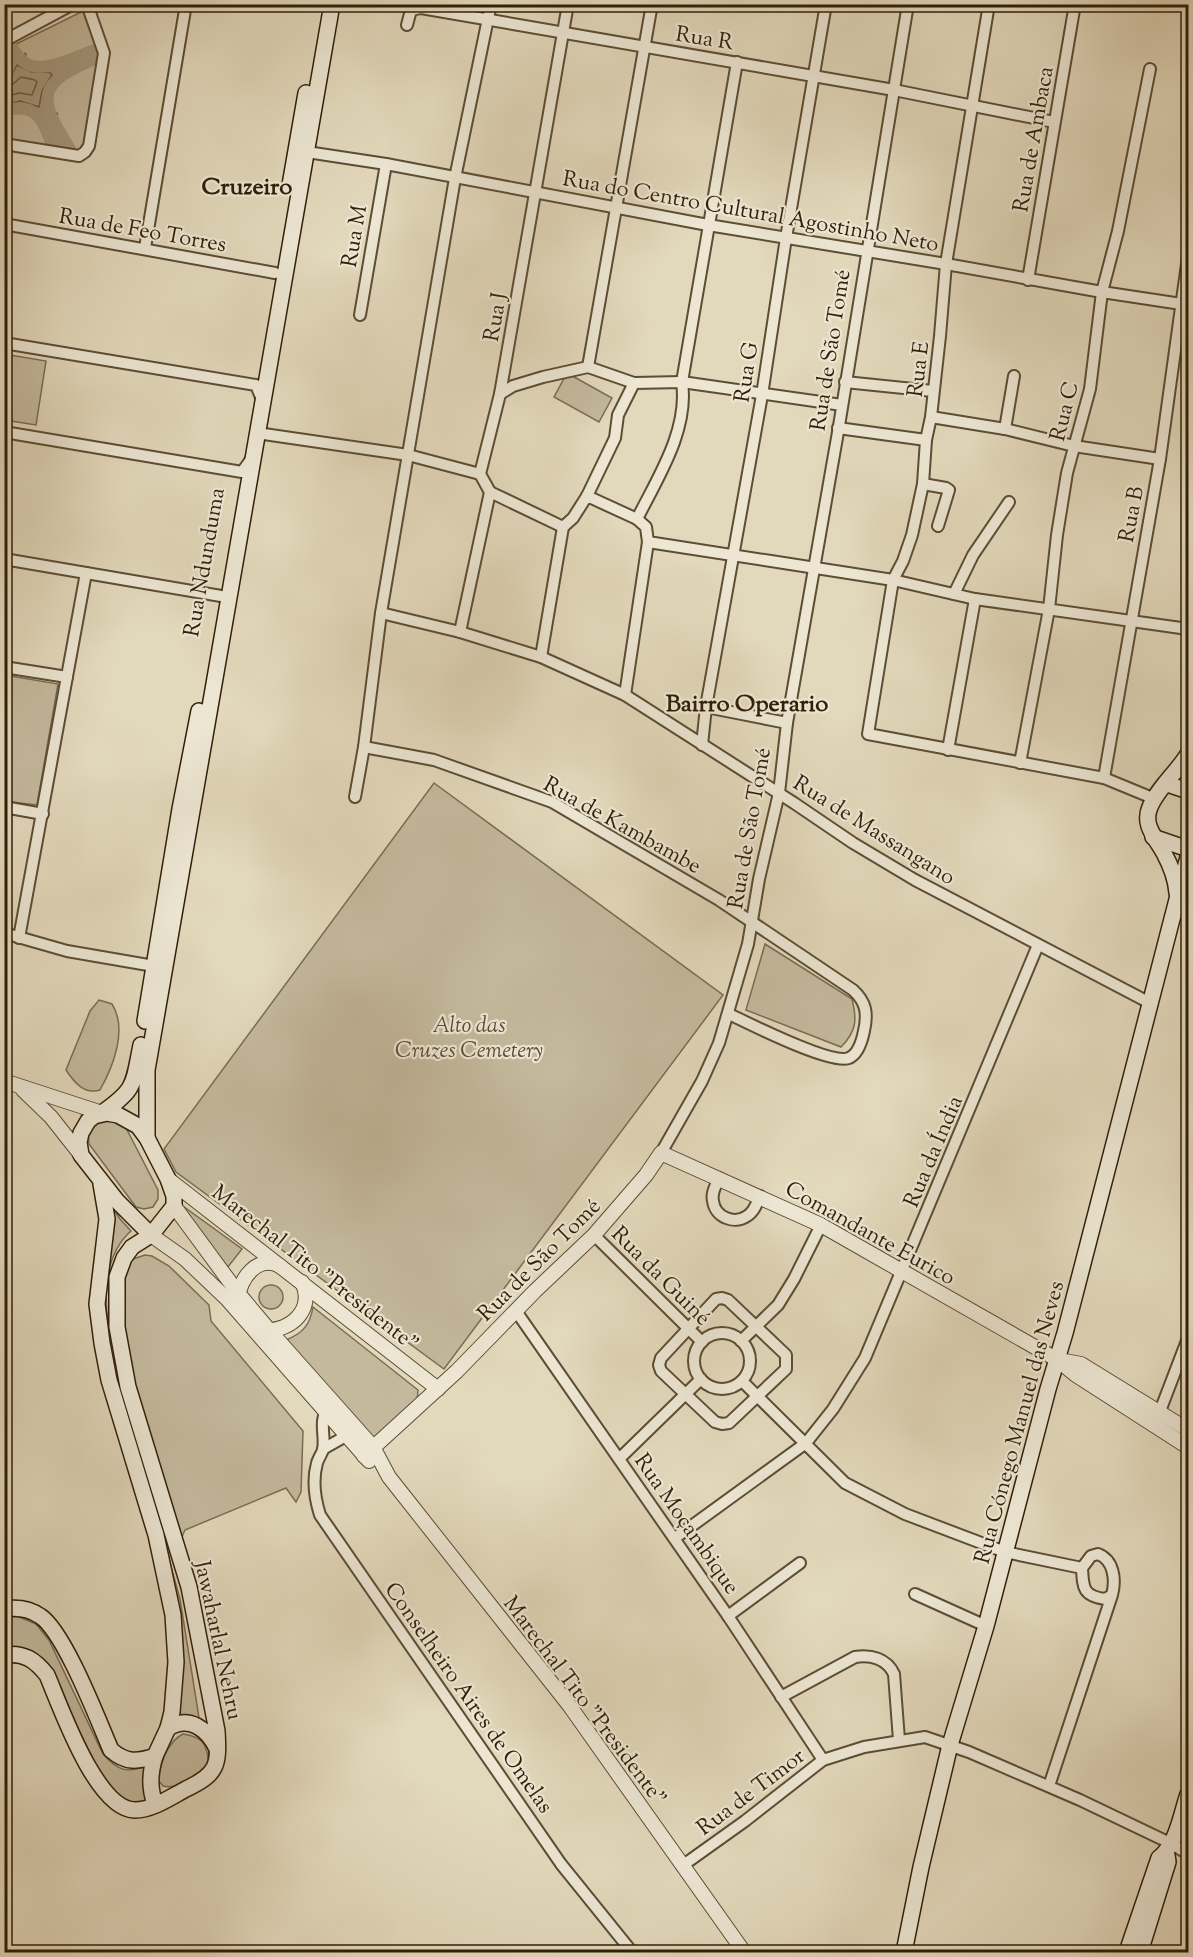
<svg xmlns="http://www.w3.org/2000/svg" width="1193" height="1957" font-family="'Sorts Mill Goudy',serif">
<rect width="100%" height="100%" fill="#e2d8bb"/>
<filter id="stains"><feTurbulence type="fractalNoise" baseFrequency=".00333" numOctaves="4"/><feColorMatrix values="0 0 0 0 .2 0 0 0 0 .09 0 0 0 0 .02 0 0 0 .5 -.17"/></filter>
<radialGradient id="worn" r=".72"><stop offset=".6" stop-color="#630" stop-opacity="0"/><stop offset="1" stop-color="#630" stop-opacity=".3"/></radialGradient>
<g fill="#c4b99d" stroke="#7a6c52" stroke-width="1.5">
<polygon points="83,11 94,35 101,62 84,145 79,150 74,152 5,139 4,50"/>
<polygon points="4,354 46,361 36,425 5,420"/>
<polygon points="567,373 612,398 599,422 554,397"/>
<polygon points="5,675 58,684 37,805 12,802 5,799"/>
<polygon points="434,783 723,995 444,1369 176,1172 164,1149"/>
<path d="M765,944L852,999C857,1019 857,1031 841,1047L746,1010Z"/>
<path d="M99,1000L112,1004C128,1029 113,1067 100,1090C84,1095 74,1082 66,1070L90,1011Z"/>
<polygon points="110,1118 125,1126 158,1190 158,1199 153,1207 144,1209 136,1207 89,1144 88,1132 90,1126"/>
<polygon points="176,1201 242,1249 227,1268"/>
<path d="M111,1205L120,1219L131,1231C97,1261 106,1315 112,1355L180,1599L200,1724H173L179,1659L105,1337L103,1304Z"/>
<polygon points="145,1255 152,1256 169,1266 209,1305 211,1321 303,1431 301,1492 296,1502 286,1488 185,1530 180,1541 122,1347 121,1292 127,1265 133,1259"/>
<circle cx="271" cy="1297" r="12"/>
<path d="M313,1307L418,1390L417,1401L378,1437L368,1438L286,1340C303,1333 310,1325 313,1307Z"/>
<path d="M17,1616L36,1624L49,1640L103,1754C117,1770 128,1775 148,1764V1801C141,1804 133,1806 126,1802C90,1780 63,1704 45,1666L5,1650V1618Z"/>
<path d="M183,1734C203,1737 206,1743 209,1762C200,1775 179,1790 163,1786L158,1780C161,1762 167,1742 183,1734Z"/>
</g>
<path fill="#a5997e" stroke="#76684f" stroke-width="1.5" d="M12,48C17,55 22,62 29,65C46,72 78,56 94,50L97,58C36,83 37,97 70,149L52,146C44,120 35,101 5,111V80L8,68L5,52Z"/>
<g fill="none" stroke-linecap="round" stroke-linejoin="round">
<g stroke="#6a5c43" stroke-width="1.5">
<polyline points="4,78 11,76 17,65 32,72 49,72 52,75 42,91 39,107 20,101 4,105"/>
<polyline points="4,85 13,84 21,77 35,80 37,82 32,95 19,93 4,97"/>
</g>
<g stroke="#76684f" stroke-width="3">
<polyline points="25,54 27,67"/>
<polyline points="56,64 64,58"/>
<polyline points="46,106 57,114"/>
<polyline points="6,124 14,106"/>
</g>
<g stroke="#a5997e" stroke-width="12">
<path d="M4,52L12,48C17,55 22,62 29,65C46,72 78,56 94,50L97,58C36,83 37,97 70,149L52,146C44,120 35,101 4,111"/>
<polyline points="4,53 8,68 4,80"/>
</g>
<g stroke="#5c4d35" stroke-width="14">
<g id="minor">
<polyline points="989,4 946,264 940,336 931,417 926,440 923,484 912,535 903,561 893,580 868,734 1104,778 1155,799"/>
<polyline points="407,25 411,10 421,8 894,90 1054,122"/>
<polyline points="4,41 73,4"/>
<polyline points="4,144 79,156 85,152 89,146 104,53 87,4"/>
<polyline points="307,152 386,164 708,225 946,264 1102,292 1188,305"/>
<polyline points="4,224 275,273"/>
<polyline points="145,248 186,4"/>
<polyline points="1028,280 1075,4"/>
<polyline points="360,315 386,164"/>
<polyline points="4,343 256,385 263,402"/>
<polyline points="588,367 652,4"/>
<polyline points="845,382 933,391"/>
<polyline points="500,394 513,386 543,377 588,367 634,383 682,382 842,405"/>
<polyline points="931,417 1005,429 1074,446 1160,459"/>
<polyline points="838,428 926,440"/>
<polyline points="1005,429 1014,376"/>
<polyline points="4,432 242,472 252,458"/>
<polyline points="257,433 408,455 480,474"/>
<polyline points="923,484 946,488 949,490 938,526"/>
<polyline points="490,492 563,527 573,518 587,496 637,519 646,527 648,542 893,580 975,599 1188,629"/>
<polyline points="587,496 615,438 618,415 634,383"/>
<path d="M637,519C658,477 689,430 682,382L737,62"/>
<polyline points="4,559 221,596"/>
<polyline points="954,594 973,555 1009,502"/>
<polyline points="381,613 460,632 541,657 625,695 794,803 853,843 915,880 1150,1003"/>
<polyline points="460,632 490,492 480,474 500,394 568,4"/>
<polyline points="541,657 563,527"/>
<polyline points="4,667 67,677"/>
<polyline points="625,695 648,542"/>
<polyline points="706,707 787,723"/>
<polyline points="702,745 706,707 762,395 786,238 826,4"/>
<path d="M364,747L434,760L552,802L719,900L853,990C866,1002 868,1013 864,1031C862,1041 858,1054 849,1058C831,1065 750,1024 729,1014"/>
<polyline points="948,750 975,599"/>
<polyline points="1020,763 1049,609 1057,535 1067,473 1090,389 1102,292 1118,231 1150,69"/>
<polyline points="1104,778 1160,459 1188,257"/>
<polyline points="355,797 364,747 381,613 455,178 491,4"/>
<polyline points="4,807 43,814"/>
<polyline points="4,933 67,951 154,966"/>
<polyline points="19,938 86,573"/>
<polyline points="661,1153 702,1081 719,1043 748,944 759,879 779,793 787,723 838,432 908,4"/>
<path d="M719,1178C716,1185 711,1193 713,1201C715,1217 734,1225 747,1216C754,1212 757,1203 760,1196"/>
<polyline points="594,1235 702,1342"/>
<polygon points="722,1298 728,1300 786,1355 786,1369 729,1423 722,1424 715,1422 661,1371 659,1365 661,1358 716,1299"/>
<polyline points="516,1311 728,1616 823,1760"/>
<circle cx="722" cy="1361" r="28"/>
<polyline points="741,1341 778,1305 794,1279 821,1225"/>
<polyline points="742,1381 845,1483 905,1514 1005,1552 1082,1568"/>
<path d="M328,1408C318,1422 326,1436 323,1450C321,1455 318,1459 317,1463C312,1481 315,1499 320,1515L561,1864L632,1952"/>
<polyline points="1157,1419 1188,1338"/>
<polyline points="323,1449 346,1436 350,1431"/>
<polyline points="620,1458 701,1379"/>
<polyline points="675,1538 806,1443 833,1409 865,1358 1038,945"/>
<polyline points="915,1594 986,1626"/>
<polyline points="728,1616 800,1563"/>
<path d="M781,1697L855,1657C871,1654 887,1659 894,1674L899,1740"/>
<path d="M1049,1786L1112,1595C1116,1580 1114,1560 1098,1554L1091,1556L1082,1568C1083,1588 1083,1596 1105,1599L1112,1595"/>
<polyline points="682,1866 745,1821 823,1760 864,1747 925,1737 969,1752 1080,1800 1172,1844 1188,1854"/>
</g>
</g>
<g stroke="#5c4d35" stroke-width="16">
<g id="tertiary">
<polyline points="4,1081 102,1113"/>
<polyline points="23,1090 51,1117 81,1155"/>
<polyline points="168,1179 438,1389"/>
<polyline points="174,1206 238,1293 269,1330 373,1447 389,1477 569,1705 744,1952"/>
<polyline points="151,1235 185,1259 227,1299 369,1461"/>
<path d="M238,1299C239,1279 258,1254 280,1266"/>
<path d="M264,1330C291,1332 315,1309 302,1282"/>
<polyline points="1059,1360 1081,1364 1188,1430"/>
<polyline points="364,1456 457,1371 535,1291 594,1235 646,1175 661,1153 821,1225 1056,1359 1076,1375 1188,1447"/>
</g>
</g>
<g stroke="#301f08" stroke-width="18">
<g id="secondary">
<polyline points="290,185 306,93"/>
<polyline points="1167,784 1188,791"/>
<polyline points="1153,837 1188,849"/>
<path d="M1177,893C1176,879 1171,866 1164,853C1156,838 1142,825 1150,807C1157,789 1178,771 1188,754"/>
<polyline points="145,1021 180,809 199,711"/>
<path d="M102,1113C136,1089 133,1085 141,1045"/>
<polyline points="147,1138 147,1070 332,4"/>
<path d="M4,1609C17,1607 30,1609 40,1616C64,1631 98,1720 111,1750C126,1763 137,1762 155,1756L168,1728L172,1712L176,1662L173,1615L156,1535L109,1380L102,1343L97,1304L107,1219L101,1184"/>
<path d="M4,1655C24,1652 35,1660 47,1675C60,1705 96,1810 135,1810C152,1810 171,1797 186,1789C218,1774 219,1765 217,1731L189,1587L128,1387L117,1327V1277L124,1258L132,1247L151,1235L174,1206V1196L168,1179L147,1138L138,1126L118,1115L107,1113L94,1116L88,1121L81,1133L79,1142L81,1155L117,1201L151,1235"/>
<path d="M168,1728C189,1715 208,1729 217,1749"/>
<path d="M155,1756C150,1773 149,1787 155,1804"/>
<polyline points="4,1951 7,1952"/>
<polyline points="904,1952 921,1867 950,1745 986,1626 1048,1389 1065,1333 1188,857"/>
<path d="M1127,1952L1159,1858C1177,1844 1181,1815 1188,1794"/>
<polyline points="1140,1952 1168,1862 1167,1855"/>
</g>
</g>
<use href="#minor" stroke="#ece6d3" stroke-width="10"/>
<use href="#tertiary" stroke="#ece6d3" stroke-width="14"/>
<use href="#secondary" stroke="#ece6d3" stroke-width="15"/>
</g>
<g text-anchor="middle" stroke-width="4.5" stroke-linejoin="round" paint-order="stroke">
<g font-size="22" fill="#301f08" stroke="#ece6d3">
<text transform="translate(705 37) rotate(9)" y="8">Rua R</text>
<text transform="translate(1032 139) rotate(-80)" y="8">Rua de Ambaca</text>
<text transform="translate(751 210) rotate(10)" y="8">Rua do Centro Cultural Agostinho Neto</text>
<text transform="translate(143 229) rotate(10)" y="8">Rua de Feo Torres</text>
<text transform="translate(353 236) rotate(-80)" y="8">Rua M</text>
<text transform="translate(494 317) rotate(-80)" y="8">Rua J</text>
<text transform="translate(829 350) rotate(-81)" y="8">Rua de São Tomé</text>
<text transform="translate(917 369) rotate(-83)" y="8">Rua E</text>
<text transform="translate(745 372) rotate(-81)" y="8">Rua G</text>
<text transform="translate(1063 411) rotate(-76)" y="8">Rua C</text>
<text transform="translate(1130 514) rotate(-79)" y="8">Rua B</text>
<text transform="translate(203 562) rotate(-80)" y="8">Rua Ndunduma</text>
<text transform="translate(623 824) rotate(29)" y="8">Rua de Kambambe</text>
<text transform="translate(748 828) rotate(-80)" y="8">Rua de São Tomé</text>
<text transform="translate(875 829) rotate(32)" y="8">Rua de Massangano</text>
<text transform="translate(932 1151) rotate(-67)" y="8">Rua da Índia</text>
<text transform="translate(871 1232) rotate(29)" y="8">Comandante Eurico</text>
<text transform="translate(538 1259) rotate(-45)" y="8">Rua de São Tomé</text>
<text transform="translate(316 1267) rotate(38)" y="8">Marechal Tito "Presidente"</text>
<text transform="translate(662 1275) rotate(45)" y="8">Rua da Guiné</text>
<text transform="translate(1018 1422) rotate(-75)" y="8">Rua Cónego Manuel das Neves</text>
<text transform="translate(688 1523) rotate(55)" y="8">Rua Moçambique</text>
<text transform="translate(220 1640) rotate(78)" y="8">Jawaharlal Nehru</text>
<text transform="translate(470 1697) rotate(55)" y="8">Conselheiro Aires de Omelas</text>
<text transform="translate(586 1700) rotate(53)" y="8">Marechal Tito "Presidente"</text>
<text transform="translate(750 1791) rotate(-37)" y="8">Rua de Timor</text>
</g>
<g font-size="22" font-style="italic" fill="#5c4d35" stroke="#ece6d3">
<text x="469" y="1032">Alto das<tspan x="469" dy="25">Cruzes Cemetery</tspan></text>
</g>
<g font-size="24" font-weight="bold" fill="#301f08" stroke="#ece6d3">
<text x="247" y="194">Cruzeiro</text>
<text x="747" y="711">Bairro Operario</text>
</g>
</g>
<rect width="1193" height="1957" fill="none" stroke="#e2d8bb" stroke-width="24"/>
<rect x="6" y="6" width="1181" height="1945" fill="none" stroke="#301f08" stroke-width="3"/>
<rect x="12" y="12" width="1169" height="1933" fill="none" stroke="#301f08" stroke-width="1.5"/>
<rect width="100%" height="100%" filter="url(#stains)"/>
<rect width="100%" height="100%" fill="url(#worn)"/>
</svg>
